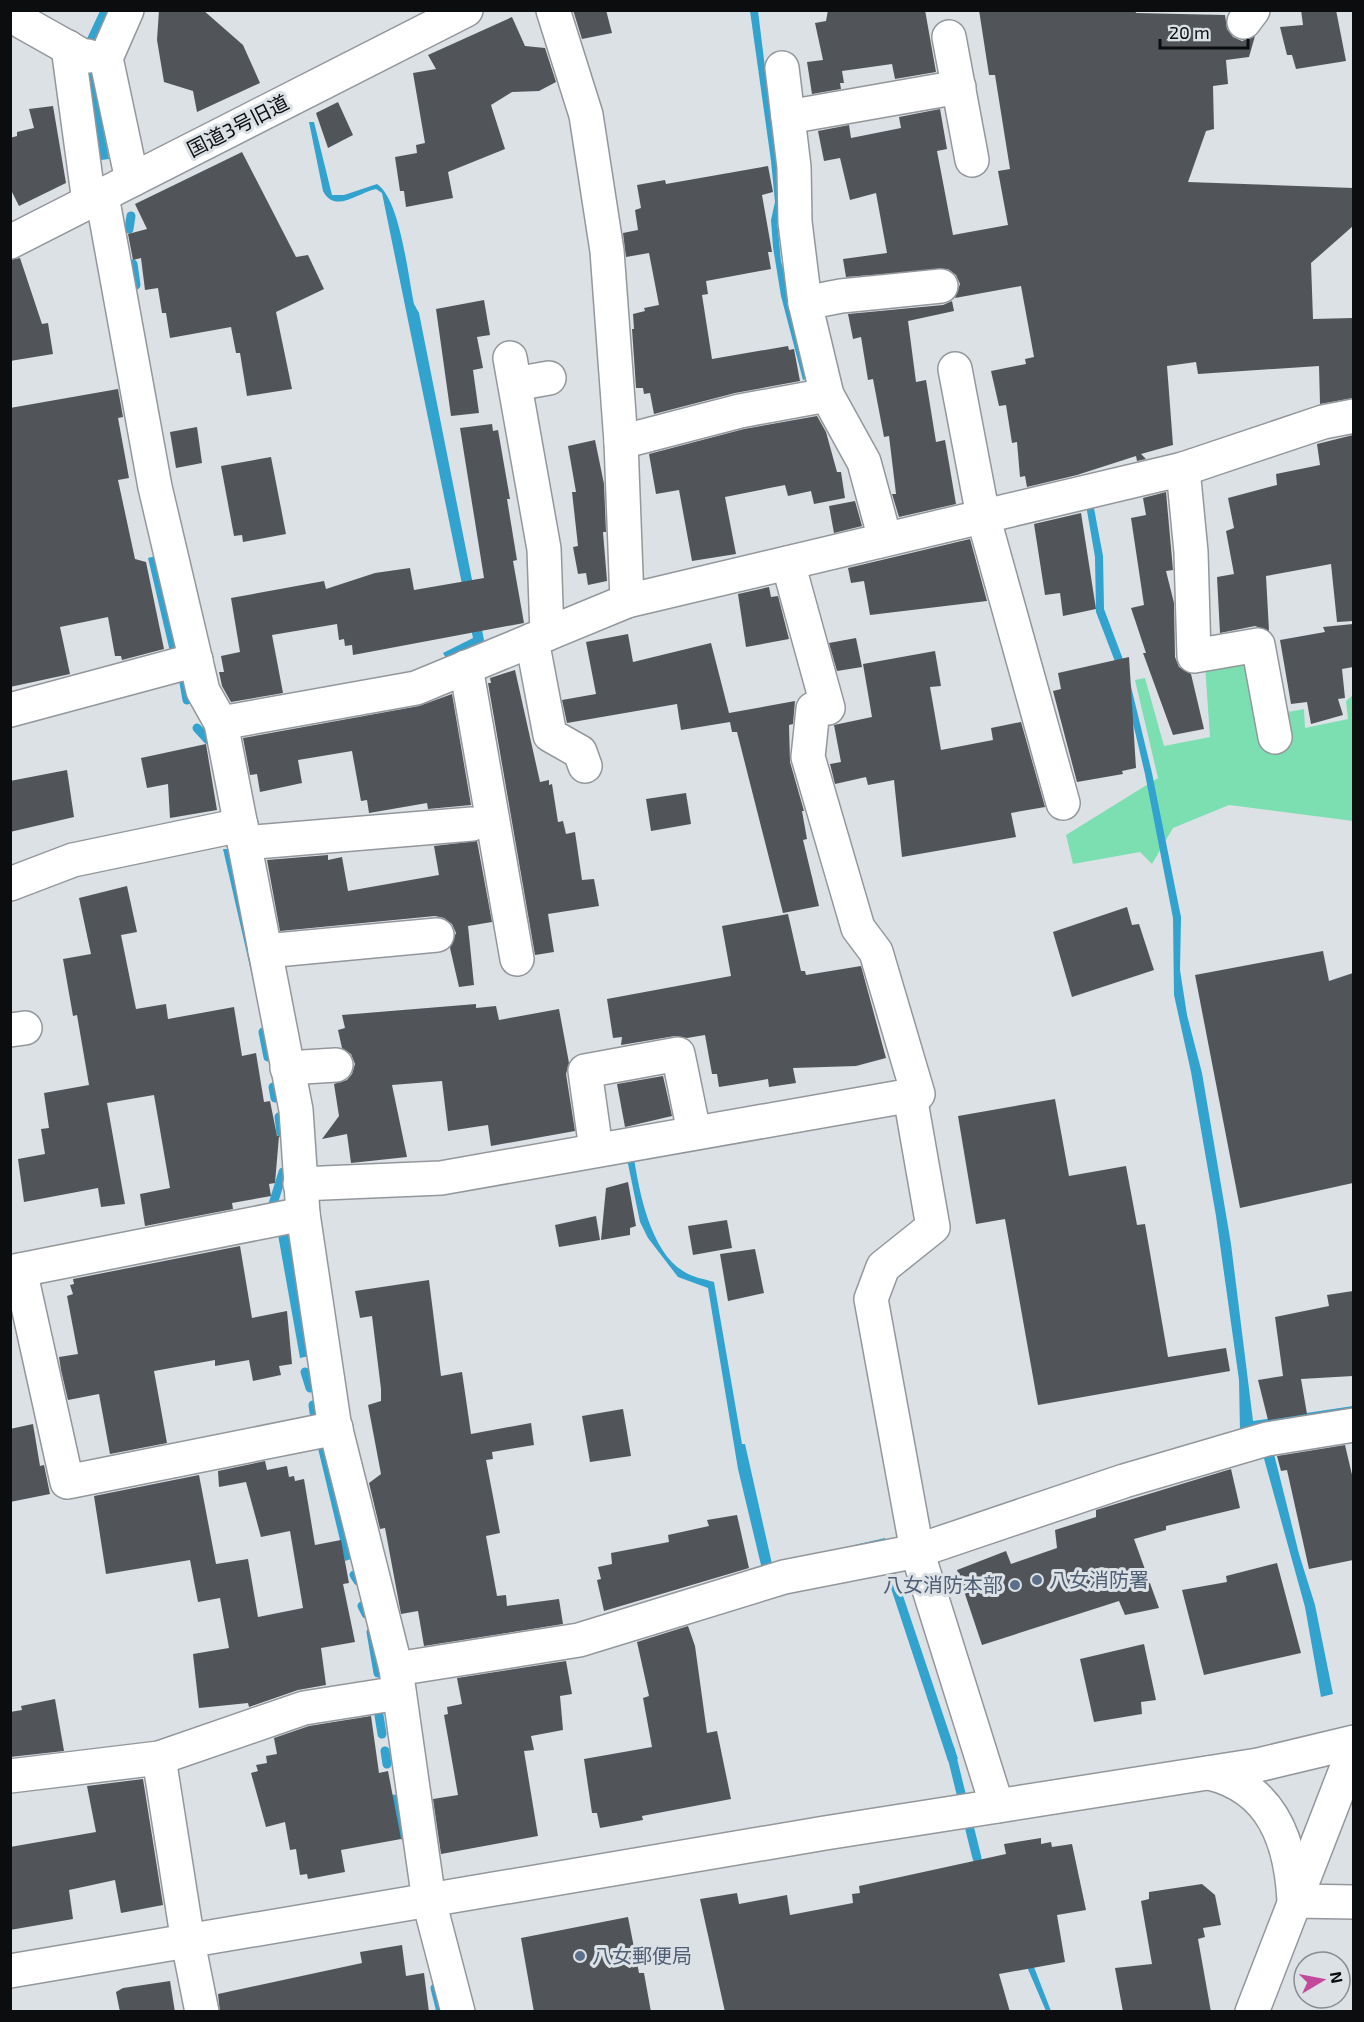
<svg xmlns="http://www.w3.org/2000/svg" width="1364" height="2022" font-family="'Exo 2','Noto Sans JP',sans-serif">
<rect width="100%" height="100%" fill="#dce1e6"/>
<polygon fill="#7cdfb2" points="1268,646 1288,712 1304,709 1305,728 1348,719 1346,701 1353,695 1353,821 1229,805 1173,828 1152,864 1140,852 1073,864 1066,835 1158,778 1135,680 1145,678 1164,746 1210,737 1205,666"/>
<g fill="#32a2ce">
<polygon points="100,11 110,11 90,60 109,159 101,160 83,60 84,45"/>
<polygon points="750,11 758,11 779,182 780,201 777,220 781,261 810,378 803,380 781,296 773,247 771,220 775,202 771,161"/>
<path d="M309,122H314L332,195H344L377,184C400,199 408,276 414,304L419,313L484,640L482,645L449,663L443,653L473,638L382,193L376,189C357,193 335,214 323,191Z"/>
<polygon points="1093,503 1103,556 1104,609 1127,670 1152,773 1181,917 1180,970 1187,1015 1202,1073 1231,1244 1253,1421 1353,1406 1353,1416 1240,1431 1239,1380 1216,1216 1191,1072 1174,995 1173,918 1145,774 1124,685 1096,612 1095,557 1086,505"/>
<polygon points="156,556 182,654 171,656 148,558"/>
<polygon points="223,849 231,849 257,977 253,980"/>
<path d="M634,1158C639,1192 651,1252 683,1271C691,1277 704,1279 714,1282L742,1444H745L772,1564L885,1538L887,1552L771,1577L761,1565L738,1469L708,1288L678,1277L648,1238L640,1222L627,1159Z"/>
<polygon points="287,1227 309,1356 300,1358 277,1229"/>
<polygon points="326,1439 354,1558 345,1561 316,1440"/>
<polygon points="1273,1450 1299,1554 1315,1605 1333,1694 1321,1697 1305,1607 1263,1455"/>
<polygon points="894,1569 958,1759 948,1761 886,1573"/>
<polygon points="978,1848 984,1877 1027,1949 1051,2011 1046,2011 1018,1946 978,1876 972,1849"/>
</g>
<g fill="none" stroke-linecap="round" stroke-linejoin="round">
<g stroke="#32a2ce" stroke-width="9">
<polyline points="129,229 131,216"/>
<polyline points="133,264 136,285"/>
<polyline points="183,677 187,700"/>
<polyline points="197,728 208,740"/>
<polyline points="263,1032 268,1057"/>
<polyline points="273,1087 275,1098"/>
<polyline points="279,1117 281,1133"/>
<polyline points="273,1204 283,1172"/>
<polyline points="305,1372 310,1388"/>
<polyline points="313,1405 315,1419"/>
<polyline points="354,1575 358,1581"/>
<polyline points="362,1606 366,1614"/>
<polyline points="371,1632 378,1673"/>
<polyline points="377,1703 382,1734"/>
<polyline points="950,1749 977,1858"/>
<polyline points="385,1751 387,1764"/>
<polyline points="394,1799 402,1835"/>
<polyline points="435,1988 441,2012"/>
</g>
</g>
<g fill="#51555a">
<polygon points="159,10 203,10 243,45 260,83 197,112 193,91 164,82 157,40"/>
<polygon points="573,10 606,10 612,33 582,39"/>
<polygon points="828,10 925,10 936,72 895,79 892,64 842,71 844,83 840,83 841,89 812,94 807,62 823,60 815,23 826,21"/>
<polygon points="979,10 1135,10 1136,13 1225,15 1227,29 1233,37 1242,41 1255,36 1249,57 1226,60 1228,84 1213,86 1214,129 1206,131 1188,182 1353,188 1353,226 1311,263 1313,319 1353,318 1353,398 1320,404 1319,366 1198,374 1196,362 1167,366 1173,445 1141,454 1146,459 1137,461 1136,456 1077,475 1027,487 1025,476 1020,477 1017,442 1012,443 1006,405 999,406 991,371 1026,364 1025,359 1034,357 1021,286 955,298 960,284 956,275 948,269 846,277 843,259 887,253 876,193 850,200 840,158 824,161 818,131 849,125 851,138 901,128 899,117 940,109 947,149 937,151 953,235 1008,225 998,171 1010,169 995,75 989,75"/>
<polygon points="1301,10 1336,10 1346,61 1296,69 1292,55 1287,55 1280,27 1303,25"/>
<polygon points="512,17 525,46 545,48 556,82 539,91 512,92 491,105 505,149 448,172 453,198 406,207 404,191 400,191 395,157 417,153 416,145 425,143 413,73 436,69 428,55"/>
<polygon points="338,102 353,135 328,148 316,113"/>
<polygon points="53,106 66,183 19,206 10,188 10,138 17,136 17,132 34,128 29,109"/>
<polygon points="242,152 296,257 308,255 324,289 276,312 292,389 247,396 240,353 236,353 231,327 170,338 166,313 162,313 158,288 145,290 141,258 133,260 128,234 147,229 135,204"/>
<polygon points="768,166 773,192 762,195 772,252 768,252 771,269 706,281 708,294 702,295 712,359 788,346 789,350 794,349 800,381 735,393 654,414 650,393 644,394 643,388 636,388 632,329 634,329 633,314 645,311 644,308 659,305 649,253 626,257 623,233 638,230 635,210 641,208 637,185 665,180 666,184"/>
<polygon points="20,258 42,324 48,323 53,354 10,361 10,260"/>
<polygon points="484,300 490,335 477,337 483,368 473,370 479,413 451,416 436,309"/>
<polygon points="952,301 954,311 908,321 916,382 926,380 936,442 945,440 956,504 899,517 892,494 896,494 889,436 884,437 873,379 868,380 861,337 853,339 848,314 943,305"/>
<polygon points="118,389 123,417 118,418 129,478 118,480 135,559 146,562 164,649 122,660 121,656 115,656 108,617 60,627 70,674 10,687 10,408"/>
<polygon points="817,416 826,432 837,472 841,472 845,498 814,504 811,491 788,496 785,485 725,497 736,554 692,561 679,490 656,494 649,454 744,429"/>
<polygon points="492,424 493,431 498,430 510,499 507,499 517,560 513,561 524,623 353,655 352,645 345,646 344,639 339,640 337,624 272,635 283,693 231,702 222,686 219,672 224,672 221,656 240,652 231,598 324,581 326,589 375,573 410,568 414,590 484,578 460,428"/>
<polygon points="197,427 202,463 176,468 170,432"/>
<polygon points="1353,435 1353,621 1337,622 1331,564 1266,576 1269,631 1255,626 1220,633 1217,577 1234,574 1226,531 1234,528 1228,498 1277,485 1276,474 1320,465 1317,444"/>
<polygon points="595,440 604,484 606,532 603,532 607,581 588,585 586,573 578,574 573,547 578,546 572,492 576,492 568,446"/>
<polygon points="271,457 286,534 243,542 242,535 234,536 221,466"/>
<polygon points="1166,492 1173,570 1166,571 1174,603 1175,657 1179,667 1191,674 1204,729 1173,735 1143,653 1146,653 1131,608 1144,605 1131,518 1146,515 1143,498"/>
<polygon points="855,501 862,526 834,533 829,506"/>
<polygon points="1081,513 1096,609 1063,616 1060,593 1045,595 1034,524"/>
<polygon points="970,539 987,601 870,615 864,581 851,583 848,568"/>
<polygon points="769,587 771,597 778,596 789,639 746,647 738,594"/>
<polygon points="1353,624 1353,667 1342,669 1345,698 1338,699 1343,715 1311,724 1307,702 1291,704 1280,640 1325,632 1323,627"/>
<polygon points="628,634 633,662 711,643 729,713 795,701 793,724 789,725 790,762 804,811 802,811 807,839 803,840 819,906 783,913 737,732 732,732 730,722 681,730 677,704 567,723 562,700 596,694 586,642"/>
<polygon points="856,638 862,667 837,671 829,643"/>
<polygon points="935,651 941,686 930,687 941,750 993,740 991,728 1021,722 1045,807 1011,813 1016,837 902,857 894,780 868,785 866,777 835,784 830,764 841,762 834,725 872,717 863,664"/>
<polygon points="1129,657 1136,768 1122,771 1123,774 1077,782 1053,691 1061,689 1058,673"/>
<polygon points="515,670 540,782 549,780 549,785 552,784 558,822 563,821 566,834 575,832 582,880 594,879 599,906 548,914 554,952 535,955 488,683 491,683 490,678"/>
<polygon points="452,694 471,805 428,809 427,803 369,813 367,800 361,801 352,751 298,760 302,783 260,792 257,774 250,775 243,738 419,706"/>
<polygon points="206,744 217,810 170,818 168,784 147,788 141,758"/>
<polygon points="67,770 74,817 10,832 10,781"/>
<polygon points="686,793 691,824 651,831 646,799"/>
<polygon points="477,841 492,922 468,926 474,985 459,987 450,948 456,933 452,924 444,918 435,916 280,931 267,860 328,855 328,860 342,857 348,891 439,875 434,846"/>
<polygon points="127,886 137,932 121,935 136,1009 166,1004 168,1019 234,1007 242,1056 256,1053 264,1102 270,1101 277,1136 279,1136 275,1183 269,1184 271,1196 232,1203 233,1209 145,1226 140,1194 170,1188 154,1095 107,1103 125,1204 101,1207 98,1188 24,1202 18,1159 45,1154 41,1129 49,1128 44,1093 89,1085 77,1015 73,1016 63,959 91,954 79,898"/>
<polygon points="1127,907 1132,925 1139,924 1154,970 1072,997 1053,932"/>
<polygon points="788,914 801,971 805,971 806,975 861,966 886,1058 856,1066 793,1068 796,1083 769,1087 768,1079 719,1087 717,1074 712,1074 705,1035 687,1038 675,1036 621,1045 622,1037 613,1038 607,999 731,976 722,926"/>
<polygon points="1323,951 1329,981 1353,973 1353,1183 1240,1208 1195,975"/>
<polygon points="476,1004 476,1008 496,1006 499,1020 559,1009 569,1063 566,1074 575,1131 491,1146 488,1125 448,1131 442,1081 392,1085 407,1157 351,1163 347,1134 322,1139 339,1116 334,1084 347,1080 352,1074 355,1064 351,1054 342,1048 338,1030 345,1028 342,1015"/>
<polygon points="663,1076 672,1116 625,1127 617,1084"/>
<polygon points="1055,1099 1069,1176 1126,1166 1137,1225 1145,1224 1168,1357 1226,1348 1230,1371 1038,1405 1005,1219 976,1224 958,1116"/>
<polygon points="628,1182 636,1226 630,1228 630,1235 601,1240 606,1188"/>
<polygon points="596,1216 600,1240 559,1247 555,1225"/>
<polygon points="727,1220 732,1248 693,1255 688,1226"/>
<polygon points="240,1246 252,1318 287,1311 292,1364 279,1366 281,1375 253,1381 249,1360 215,1366 215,1360 154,1371 167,1443 110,1454 99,1394 68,1400 61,1370 59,1357 78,1354 67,1296 73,1294 70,1285 74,1284 73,1279"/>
<polygon points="755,1249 764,1293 728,1301 720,1254"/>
<polygon points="429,1280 441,1376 462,1372 471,1434 531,1423 534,1445 492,1452 493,1459 486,1460 500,1533 486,1536 497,1596 506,1595 507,1606 559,1599 563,1624 424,1646 418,1611 401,1614 385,1528 380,1529 369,1483 381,1474 368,1405 381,1401 381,1389 372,1316 360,1318 355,1291"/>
<polygon points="1353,1291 1353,1376 1301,1379 1307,1414 1268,1420 1258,1380 1283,1376 1275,1317 1329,1306 1327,1295"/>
<polygon points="623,1409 631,1456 590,1462 582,1416"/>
<polygon points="33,1424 40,1466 44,1465 50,1494 10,1502 10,1429"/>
<polygon points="1345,1445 1353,1479 1353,1560 1309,1569 1287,1470 1281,1471 1277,1456"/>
<polygon points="265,1461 267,1470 287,1466 289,1477 294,1476 295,1481 304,1479 315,1545 341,1540 349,1583 343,1584 355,1642 321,1648 326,1685 298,1690 249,1707 248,1703 199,1708 193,1654 229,1648 220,1598 198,1602 190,1560 106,1574 94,1496 199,1475 216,1564 248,1559 258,1617 303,1608 290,1531 261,1537 246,1482 219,1487 218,1471"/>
<polygon points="1231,1469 1240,1508 1166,1526 1166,1530 1134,1539 1159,1608 1125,1615 1119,1601 982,1645 957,1570 1006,1551 1011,1564 1057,1548 1055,1530 1096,1517 1096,1510"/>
<polygon points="737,1515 749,1568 604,1611 597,1580 601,1579 598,1567 612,1564 611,1553 669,1542 668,1535 709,1526 707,1520"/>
<polygon points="1277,1563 1301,1653 1204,1675 1182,1590 1227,1582 1226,1576"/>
<polygon points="688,1626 695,1646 707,1733 717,1731 731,1799 642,1816 643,1820 600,1828 597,1813 592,1813 584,1759 652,1747 643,1698 649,1696 637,1642"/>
<polygon points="1144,1644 1156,1700 1141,1702 1142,1714 1094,1722 1080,1659"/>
<polygon points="566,1661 572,1694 560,1696 563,1730 531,1736 534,1750 524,1751 538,1836 441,1854 433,1799 458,1795 444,1715 448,1714 447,1707 462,1704 457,1678"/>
<polygon points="55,1699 64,1751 10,1757 10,1712 22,1710 21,1706"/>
<polygon points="371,1716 379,1773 388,1771 401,1839 341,1850 345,1872 308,1879 307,1874 300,1875 296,1849 290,1850 285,1822 266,1827 251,1773 258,1771 256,1765 267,1763 266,1756 277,1754 274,1738 309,1726"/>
<polygon points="143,1779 163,1905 121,1913 115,1880 69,1890 73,1919 10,1930 10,1847 96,1832 87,1786"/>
<polygon points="1041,1838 1041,1844 1051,1842 1052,1847 1072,1844 1086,1910 1057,1915 1065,1962 999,1974 1010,2012 725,2012 700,1899 737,1893 739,1904 787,1895 790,1915 853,1903 852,1894 860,1893 859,1886 1006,1854 1004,1844"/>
<polygon points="1202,1884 1215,1895 1221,1925 1203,1928 1205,1937 1198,1939 1211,2012 1123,2012 1115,1968 1152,1964 1141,1901 1149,1899 1149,1892"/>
<polygon points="628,1917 639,1973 644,1973 651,2012 534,2012 521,1938"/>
<polygon points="402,1945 406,1976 424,1973 429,2012 220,2012 218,1994 362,1963 360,1952"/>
<polygon points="170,1981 175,2012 120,2012 116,1992 123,1988"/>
</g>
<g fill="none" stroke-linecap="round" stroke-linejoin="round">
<g stroke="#93979c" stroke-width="36">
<g id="minor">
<polyline points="127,10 106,58 132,180"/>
<polyline points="553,10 586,115 607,251 621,442 627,601"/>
<polyline points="10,15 81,55 88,56"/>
<polyline points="1244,22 1253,10"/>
<polyline points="949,37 972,160"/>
<polyline points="68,47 89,202"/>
<polyline points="782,68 794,167 795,222 805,303 827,395 864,462 885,539"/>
<polyline points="788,117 959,87"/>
<polyline points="102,196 155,487 203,691 221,723 296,1110 303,1214 334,1422 396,1669 429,1901 458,2012"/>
<polyline points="10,242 466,10"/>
<polyline points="805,303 841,296 941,286"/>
<polyline points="510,358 544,549 547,634"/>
<polyline points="955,369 983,516 1063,803"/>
<polyline points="515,384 549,378"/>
<polyline points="621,442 740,411 827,395"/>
<polyline points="1183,469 1191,552 1194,656 1258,645 1275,737"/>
<polyline points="532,640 550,735 580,752 585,766"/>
<polyline points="466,667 517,959"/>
<polyline points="10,710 196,660"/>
<polyline points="221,723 416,688 627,601 1183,469 1323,422 1354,416"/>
<polyline points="244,843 472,824"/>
<polyline points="10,884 73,860 241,825"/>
<polyline points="265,951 437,935"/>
<polyline points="10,1030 25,1028"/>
<polyline points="287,1068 336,1065"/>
<polyline points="910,1096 933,1227 883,1267 871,1299 917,1551 997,1806"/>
<polyline points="596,1149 585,1071 678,1054 694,1132"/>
<polyline points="300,1184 441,1178 918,1094 876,952 858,928 808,757 813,709 828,708 788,563"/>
<polyline points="20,1270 67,1482 336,1428"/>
<polyline points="10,1272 303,1214"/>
<polyline points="396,1669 579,1640 784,1577 917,1551 1124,1481 1267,1439 1354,1425"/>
<polyline points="159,1758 188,1942 202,2012"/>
<path d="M1209,1773C1273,1788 1291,1842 1294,1901L1354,1902"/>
<polyline points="10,1776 159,1758 304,1708 399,1693"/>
<polyline points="10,1971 825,1833 1258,1765 1354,1742"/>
</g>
</g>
<g stroke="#93979c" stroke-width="36">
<polyline id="highway" points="1252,2012 1354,1749"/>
</g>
<use href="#minor" stroke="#fff" stroke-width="33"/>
<use href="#highway" stroke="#fff" stroke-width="33"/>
</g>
<g fill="#5c6f8a" stroke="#dce1e6" stroke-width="2">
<circle cx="1037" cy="1580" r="6"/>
<circle cx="1015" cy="1585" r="6"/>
<circle cx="580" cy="1956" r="6"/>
</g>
<g text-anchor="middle" stroke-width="6" stroke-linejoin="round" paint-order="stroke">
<g font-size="20" fill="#0c0d0f" stroke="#dce1e6">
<text transform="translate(238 126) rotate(-27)" y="7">国道3号旧道</text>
</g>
<g font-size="20" fill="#4e5e75" stroke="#dce1e6" text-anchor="start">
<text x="1049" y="1587">八女消防署</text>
<text x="1003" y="1592" text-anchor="end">八女消防本部</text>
<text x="592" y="1963">八女郵便局</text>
</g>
</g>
<rect width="1364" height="2022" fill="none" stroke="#0c0d0f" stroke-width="24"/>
<g transform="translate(1322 1980) rotate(80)"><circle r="28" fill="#dce1e6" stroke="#898c90" stroke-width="1.5"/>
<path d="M0-4.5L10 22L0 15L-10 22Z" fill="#c3499c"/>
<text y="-9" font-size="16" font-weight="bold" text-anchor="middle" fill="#0c0d0f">N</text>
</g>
<path d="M1160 39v9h88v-9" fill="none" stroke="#0c0d0f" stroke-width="3"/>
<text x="1169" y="39" font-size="18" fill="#0c0d0f" stroke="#dce1e6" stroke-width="4.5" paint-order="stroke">20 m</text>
</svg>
